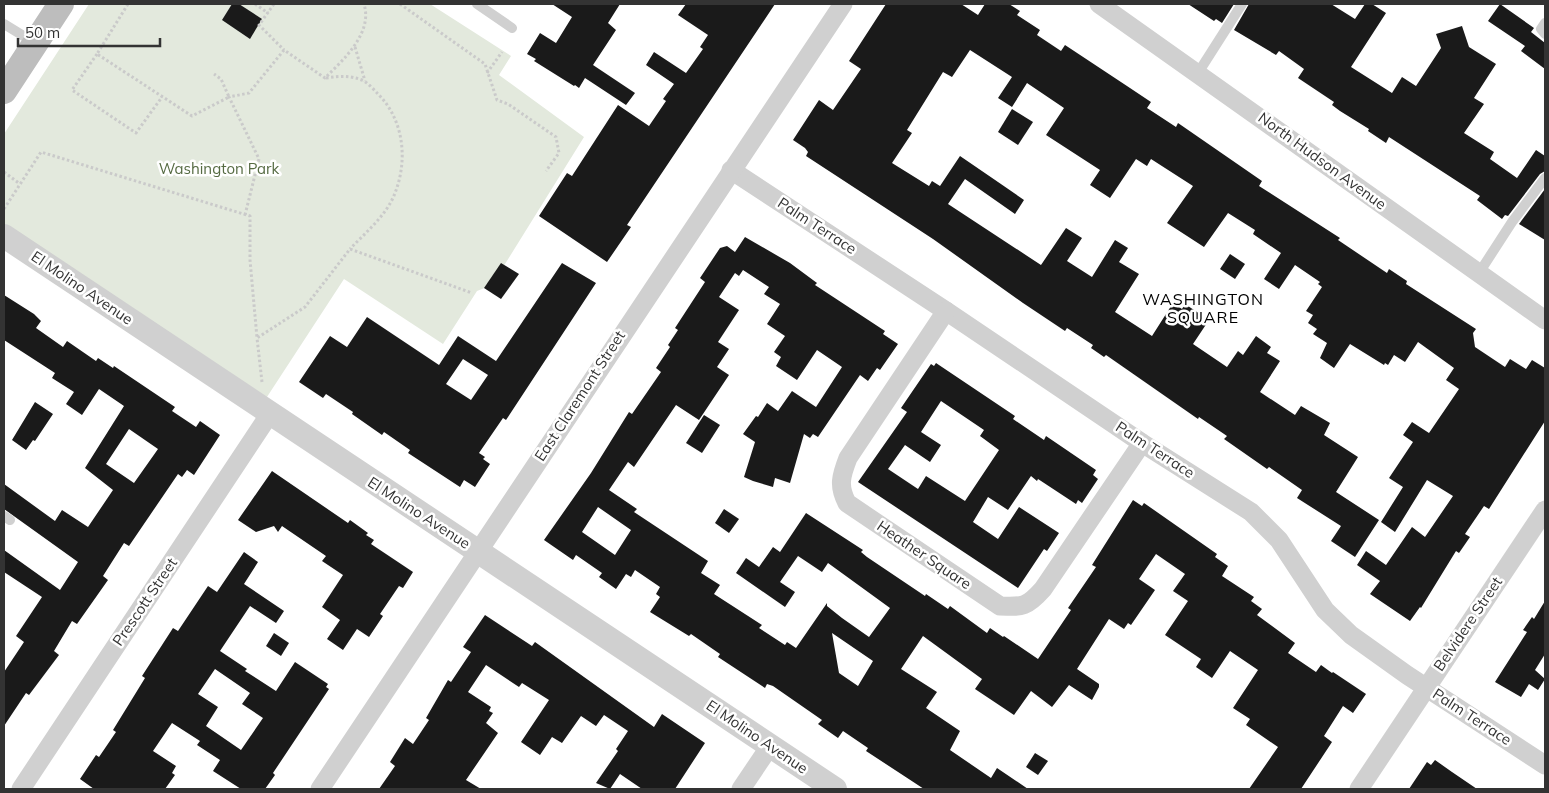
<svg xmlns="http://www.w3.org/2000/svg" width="1549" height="793" font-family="Mulish,sans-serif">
<rect width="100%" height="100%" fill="#fff"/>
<polygon fill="#e3e9dd" points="89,4 430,4 511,56 499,75 584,137 492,285 477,291 443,344 344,279 265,400 4,226 4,134"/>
<g fill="#1a1a1a" fill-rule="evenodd">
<polygon points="232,4 239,4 262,19 250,39 222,20"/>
<polygon points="552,4 620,4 608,23 616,30 593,65 635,93 626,105 585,78 579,88 575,85 574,86 534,61 536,59 527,54 540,33 556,43 572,17"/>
<polygon points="686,4 775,4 627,225 631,227 607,262 539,216 567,173 572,176 618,105 649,126 666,101 663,99 674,84 646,65 654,52 686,73 703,49 700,47 708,35 678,15"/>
<polygon points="886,4 961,4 978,15 985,4 1009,4 1020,11 1017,15 1040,30 1037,35 1061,51 1065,45 1130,88 1151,102 1147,108 1176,127 1178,123 1262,181 1259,186 1340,238 1338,240 1387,273 1389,269 1407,281 1406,284 1476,329 1473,333 1475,347 1505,367 1510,359 1526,369 1532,360 1545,368 1545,421 1489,509 1484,506 1465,534 1470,537 1459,553 1456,551 1421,608 1420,607 1410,621 1370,594 1380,581 1357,565 1366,551 1386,565 1412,527 1425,537 1453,496 1427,480 1395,532 1381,522 1403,487 1389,478 1413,442 1403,435 1412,422 1429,433 1459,389 1446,380 1454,368 1418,342 1405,362 1394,355 1388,365 1385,363 1384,365 1350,344 1334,368 1320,358 1327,343 1313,334 1317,329 1308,323 1313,315 1306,311 1322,287 1318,284 1320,282 1295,265 1279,289 1264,279 1281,253 1253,234 1255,230 1228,213 1204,247 1167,223 1193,186 1151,159 1147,166 1136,159 1110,198 1090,185 1100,170 1046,135 1064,108 1027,83 1012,107 998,98 1012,77 970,50 952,77 943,72 907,130 912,133 892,163 929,186 932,181 940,186 960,156 998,182 1024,200 1015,214 965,179 948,204 1041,265 1066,228 1082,238 1067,261 1092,277 1115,240 1128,248 1119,262 1139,274 1115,312 1152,336 1173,303 1182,309 1185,304 1209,320 1193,344 1227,367 1238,351 1243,355 1256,336 1271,347 1267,353 1280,361 1260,392 1295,415 1301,406 1330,423 1324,435 1358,457 1336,492 1379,520 1355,557 1331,541 1341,526 1297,498 1302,490 1269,467 1267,469 1224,439 1227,436 1199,417 1198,419 1106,355 1104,357 1091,348 1093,345 1067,328 1065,331 1023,303 933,239 806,156 808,152 805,148 793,140 819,100 833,110 861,69 849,61"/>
<polygon points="1188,4 1234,4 1222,23 1216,19 1214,21"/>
<polygon points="1249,4 1331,4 1355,19 1365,4 1372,4 1386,13 1351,67 1392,93 1402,77 1416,86 1441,48 1436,34 1462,26 1469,47 1496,64 1474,98 1484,104 1464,133 1494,152 1490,159 1517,178 1536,150 1545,156 1545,171 1540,174 1508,216 1505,215 1502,219 1477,200 1480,196 1389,137 1386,143 1368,131 1369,129 1340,111 1332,105 1334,102 1298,78 1304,69 1279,51 1276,55 1234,30"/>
<polygon points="1500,4 1534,28 1531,32 1545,43 1545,69 1521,51 1525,46 1488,21"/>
<polygon points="1012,109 1033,122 1018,145 998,132"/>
<polygon points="1545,189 1545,240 1519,224"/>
<path d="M745,237L790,263L817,283L815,285L885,331L883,334L898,344L880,370L877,368L868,381L860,375L818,437L813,434L810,438L804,434L790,483L775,478L773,487L753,481L744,477L755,442L743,434L756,416L758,417L767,403L778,411L792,391L816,407L842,367L817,350L797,380L776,366L781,357L774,352L785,336L767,324L780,304L764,294L769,287L743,270L739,276L735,273L719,297L739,310L718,342L729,349L717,367L729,375L699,420L676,405L634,467L628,462L609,490L637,509L634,512L708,561L701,573L720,585L714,594L762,625L759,628L785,645L787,642L796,648L827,603V606L842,618L869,637L890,608L828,563L822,572L798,556L780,582L795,592L785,607L736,573L746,558L759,567L773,547L780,552L806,513L863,550L861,552L867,557L925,596L926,594L948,609L950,606L987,633L990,628L1003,637L1004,636L1038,659L1071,610L1068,608L1096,567L1092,565L1133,500L1142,506L1144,503L1217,554L1215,557L1228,566L1222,576L1254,597L1251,601L1262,609L1257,615L1295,643L1288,653L1316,672L1321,665L1332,673L1333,672L1366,694L1353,713L1343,706L1324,736L1332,742L1301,789H1249L1278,747L1246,725L1250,719L1233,708L1258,670L1230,651L1212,678L1196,667L1201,659L1165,635L1188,601L1173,591L1185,574L1156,554L1139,579L1155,590L1131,625L1128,623L1124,629L1109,619L1077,669L1099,684V687L1092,700L1069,685L1052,707L1031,691L1014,715L975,689L982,679L923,636L901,669L937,692L926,708L960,731L950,750L991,778L997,768L1028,789H924L866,751L868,748L843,731L838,738L818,724L822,720L773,686L767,684L765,688L718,657L720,654L691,634L689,636L650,612L660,597L656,594L660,587L635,570L631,577L626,574L616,589L599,577L602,573L576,555L573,560L544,540L591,473L629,412L632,414L661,372L656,368L670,347L668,345L678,330L675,328L705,282L700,278L720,248L727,246L735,252ZM598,507L631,530L615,555L582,532ZM832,633L873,661L858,686L839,673Z"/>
<polygon points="1230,254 1245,264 1235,279 1220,269"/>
<polygon points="501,263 519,274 501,299 484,288"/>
<path d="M562,263L596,283L506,420L503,418L479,453L485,457L483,459L490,464L475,487L464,480L460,487L408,453L410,450L384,432L382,435L352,414L353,412L326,394L323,398L299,382L330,336L347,347L367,317L439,365L458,336L496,361ZM463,359L488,375L471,400L446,384Z"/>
<path d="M4,295L34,314L41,321L36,328L63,347L67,341L96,361L98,358L113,368L114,366L175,407L172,411L196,427L200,421L220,435L194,475L187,470L182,477L178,474L129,546L124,543L103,576L108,580L77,624L72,621L54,651L59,655L29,695L26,693L4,726V672L24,642L16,636L42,597L4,572V550L60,590L78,562L4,509V484L55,521L62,510L88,527L113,490L85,468L124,406L99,389L82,415L66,404L74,392L52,378L55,373L4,340ZM129,429L158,449L134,483L106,464Z"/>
<path d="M936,363L1015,416L1013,419L1044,440L1046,436L1096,470L1093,475L1098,479L1082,503L1078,500L1076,504L1038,479L1037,481L1031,476L1008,510L988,497L973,522L998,539L1019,507L1059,533L1047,551L1044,549L1018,588L858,482L907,412L901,408L931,364L934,366ZM941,401L984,430L980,436L999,450L965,501L926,476L918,489L888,469L905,445L930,462L941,445L921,432Z"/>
<polygon points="35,402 53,414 35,441 33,440 26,450 12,440"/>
<polygon points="704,415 720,425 702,453 686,443"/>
<polygon points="272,471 348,523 350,520 368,533 366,535 374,540 371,544 413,572 403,588 399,586 380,614 383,616 369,637 357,629 343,650 327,639 340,620 322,607 343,575 322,561 326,556 282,526 278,532 274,526 256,532 238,520"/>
<polygon points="724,509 739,519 729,533 715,523"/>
<path d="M244,552L258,562L244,584L284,611L276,623L250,606L220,651L247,669L245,671L276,691L295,662L328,684L326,687L329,689L273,773L275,775L265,789H241L213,771L220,760L197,745L200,741L172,723L153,751L176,766L172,773L175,775L165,789H94L80,779L96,755L99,757L116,732L113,730L145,678L142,676L173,628L178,631L208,586L217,592ZM215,669L250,693L242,704L263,718L241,750L206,726L218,707L198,694Z"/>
<polygon points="1545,601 1545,654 1535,670 1545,679 1538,690 1529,684 1521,697 1495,682 1527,632 1523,630 1532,617 1534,619"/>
<polygon points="485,615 526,642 532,646 535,642 654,727 662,714 705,743 675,789 642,789 620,774 610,789 596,783 618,751 616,749 628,731 604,715 596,726 581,716 562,743 552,737 540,755 521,742 549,700 522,683 519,687 486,665 468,692 491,707 489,711 493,713 486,723 498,733 466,780 481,789 379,789 395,766 390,762 405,738 413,744 429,720 426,718 448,680 451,682 471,652 463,647"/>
<polygon points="274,633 289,643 281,656 266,646"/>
<polygon points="1035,753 1048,761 1038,775 1026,767"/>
<polygon points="1435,760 1452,772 1477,789 1409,789 1427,762 1431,765"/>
</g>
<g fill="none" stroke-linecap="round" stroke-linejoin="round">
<g stroke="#cacaca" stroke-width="3" stroke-dasharray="2.5 2.5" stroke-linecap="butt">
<polyline points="128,4 97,54 192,116 229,97 221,79 214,74"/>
<polyline points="255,4 268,13"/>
<polyline points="274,4 259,25 284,50"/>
<polyline points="400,4 485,64 497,100 508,104 556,137 559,153 546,171"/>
<polyline points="355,47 365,81"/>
<polyline points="97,54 72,90 136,133 162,97"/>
<polyline points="487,73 502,52"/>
<path d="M326,78C340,76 351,75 364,81C369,84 374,90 378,94C404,120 408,160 395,193C387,215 365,233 350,249"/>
<polyline points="4,172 20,184"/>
<polyline points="4,209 41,152 250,216 250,260 257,338"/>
<path d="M245,215L259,159L229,97L249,93L284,50L325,78C344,59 373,33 364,4"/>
<polyline points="262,382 257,338 305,307 350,249 472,293"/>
</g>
<g stroke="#d0d0d0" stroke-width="10">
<polyline points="477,4 512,28"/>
<polyline points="1545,23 1541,29 1545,34"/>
<polyline points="4,24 35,43"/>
<polyline points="1198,73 1242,4"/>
<polyline points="1479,273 1512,222 1545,178"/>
<polyline points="4,516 10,520"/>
</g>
<g stroke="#d0d0d0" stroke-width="19">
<polyline points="1099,4 1545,320"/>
<polyline points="731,170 946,311 1142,443 1251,512 1279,540 1325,610 1351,635 1407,675 1545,765"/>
<path d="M946,311L848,458C841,476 838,486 847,503L1000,606C1023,607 1027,607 1043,589L1142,443"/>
<polyline points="21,789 269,415"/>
<polyline points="320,789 843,4"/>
<polyline points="741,789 770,746"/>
<polyline points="1359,789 1545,510"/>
</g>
<polyline stroke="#d0d0d0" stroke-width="24" points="4,236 835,789"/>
<polyline stroke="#bdbdbd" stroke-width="26" points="4,91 61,4"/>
</g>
<g text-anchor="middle" stroke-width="5" stroke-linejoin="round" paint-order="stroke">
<g font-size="15" fill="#333" stroke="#fff">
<text transform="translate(1322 161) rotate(36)" y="5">North Hudson Avenue</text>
<text transform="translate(817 226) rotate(33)" y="5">Palm Terrace</text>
<text transform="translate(82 288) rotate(34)" y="5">El Molino Avenue</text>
<text transform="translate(580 396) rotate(-57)" y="5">East Claremont Street</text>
<text transform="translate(1155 450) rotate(33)" y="5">Palm Terrace</text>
<text transform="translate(419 513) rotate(33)" y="5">El Molino Avenue</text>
<text transform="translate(924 555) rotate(34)" y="5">Heather Square</text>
<text transform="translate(145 602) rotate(-56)" y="5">Prescott Street</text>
<text transform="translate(1468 624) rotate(-56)" y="5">Belvidere Street</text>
<text transform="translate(1472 717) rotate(33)" y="5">Palm Terrace</text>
<text transform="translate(757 737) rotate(34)" y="5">El Molino Avenue</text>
</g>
<g font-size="15" fill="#566b43" stroke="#fff">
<text x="219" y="174">Washington Park</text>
</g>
<g font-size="16" letter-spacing="1" fill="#000" stroke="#fff">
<text x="1203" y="305">WASHINGTON<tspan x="1203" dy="18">SQUARE</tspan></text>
</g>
</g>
<rect width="1549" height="793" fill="none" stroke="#333333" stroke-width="10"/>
<path d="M18 38v8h142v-8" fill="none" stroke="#333333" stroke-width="2.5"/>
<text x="25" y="38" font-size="15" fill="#333333" stroke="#ffffff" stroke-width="4" paint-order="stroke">50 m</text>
</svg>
